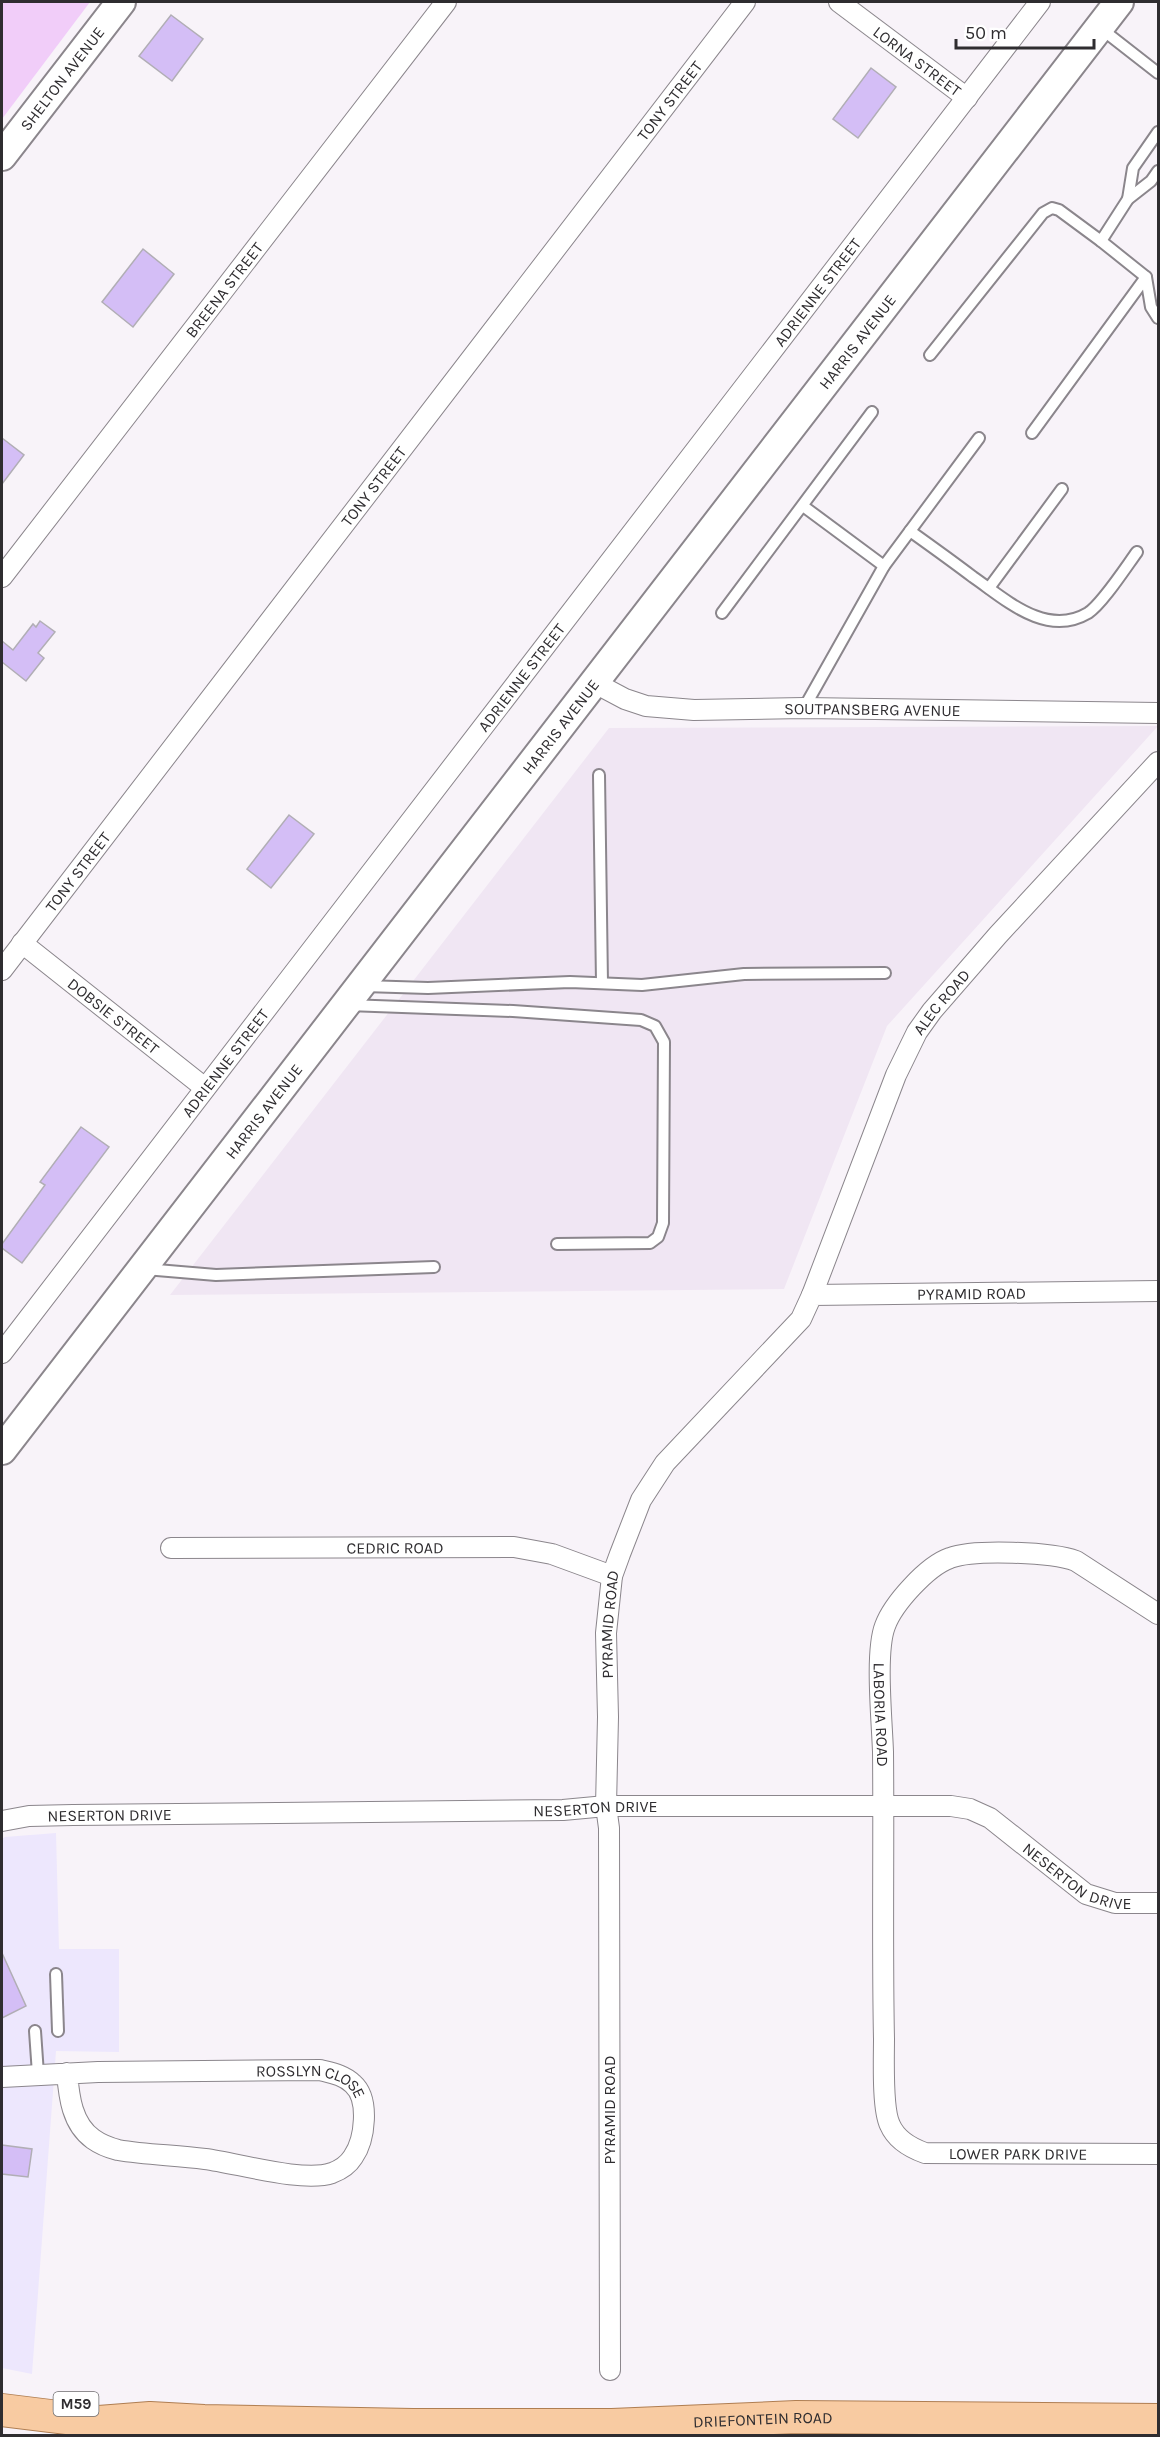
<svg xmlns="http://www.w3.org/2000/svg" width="1160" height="2437" font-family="Karla,sans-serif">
<rect width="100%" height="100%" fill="#f8f3f9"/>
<polygon fill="#ede7fd" points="56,1833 59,1949 119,1949 119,2052 56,2051 32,2374 2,2368 2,1839 5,1837"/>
<polygon fill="#f0e6f3" points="1158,726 887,1026 784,1289 170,1295 609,728"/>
<polygon fill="#f1cdf9" points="2,2 90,2 2,119"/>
<g fill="#d4bef6" stroke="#b1aeb5" stroke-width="1.5">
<polygon points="171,15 203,39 172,81 139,56"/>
<polygon points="871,68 896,87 858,138 833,119"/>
<polygon points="143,249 174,274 133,327 102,302"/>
<polygon points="2,438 24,455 2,484"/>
<polygon points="40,621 55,632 38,653 44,658 26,681 2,662 2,641 13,650 33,624 36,627"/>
<polygon points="289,815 314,834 271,888 247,869"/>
<polygon points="81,1127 109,1147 22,1263 2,1248 2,1244 45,1185 40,1182"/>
<polygon points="2,1953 26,2006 2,2018"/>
<polygon points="2,2145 32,2149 28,2177 2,2174"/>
</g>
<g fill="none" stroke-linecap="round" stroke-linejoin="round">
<g stroke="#8b868c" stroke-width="14">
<g id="service">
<polyline points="1099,27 1158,73"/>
<polyline points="1128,199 1133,168 1158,132"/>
<polyline points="1101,241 1146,277 1151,307 1158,318"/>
<polyline points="930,355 1043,213 1052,208 1059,210 1101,241 1128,199 1151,181 1158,171"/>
<polyline points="1032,433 1146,277"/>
<polyline points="803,506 884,566"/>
<path d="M910,531C931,546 952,561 973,577C1005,599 1046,638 1088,613C1102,604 1126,567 1137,552"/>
<polyline points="989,588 1062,489"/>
<polyline points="722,613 872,412"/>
<polyline points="804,708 884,566 979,438"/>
<polyline points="599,775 602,983"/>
<polyline points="364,986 428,988 570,982 642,985 744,974 885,973"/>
<polyline points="348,1005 513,1011 641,1020 655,1026 664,1042 663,1223 658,1237 650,1243 557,1244"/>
<polyline points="145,1269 216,1275 434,1267"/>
<polyline points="56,1974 58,2031"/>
<polyline points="35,2031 38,2074"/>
</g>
</g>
<g stroke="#8b868c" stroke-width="22">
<g id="minor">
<path id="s1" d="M839,2L967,98"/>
<path id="s2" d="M2,577L446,2"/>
<path id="s3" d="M593,682L625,699L646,706L694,710L804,708L1158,713"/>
<path id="s4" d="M22,943L205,1088"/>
<path id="s5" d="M2,970L745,2"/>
<path id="s6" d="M812,1295L896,1075L917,1032L932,1011L998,935L1158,762"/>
<path id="s7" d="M2,1353L1040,2"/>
<path id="s8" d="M171,1548L514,1547L552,1554L612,1576"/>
<path id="s9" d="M1158,1614L1076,1561C1051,1552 974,1549 950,1558C927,1566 893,1604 885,1626C875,1652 882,1721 883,1752C884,1848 882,1944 884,2039C884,2059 882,2109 890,2125C896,2139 911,2148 925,2153L1158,2154"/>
<path id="s10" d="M2,1821L29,1816L73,1815L563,1810L606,1806H951L970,1809L990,1818L1086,1894L1115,1903H1158"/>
<path id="s11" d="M2,2077L98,2072L320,2070C332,2073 344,2075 353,2084C370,2099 365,2140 353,2157C348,2165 340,2170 332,2173C303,2183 237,2163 205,2159C176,2155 147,2155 118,2150C110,2148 100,2144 93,2139C72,2124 69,2097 67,2073"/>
<path id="s12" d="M610,2370L609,1828L606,1806L608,1717L606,1633L612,1576L620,1554L641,1500L665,1463L801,1319L812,1295L1158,1291"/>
</g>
</g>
<g stroke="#8b868c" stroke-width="32">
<g id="secondary">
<path id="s13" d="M2,156L121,2"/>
<path id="s14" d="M2,1450L1119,2"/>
</g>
</g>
<g stroke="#af7e52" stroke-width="34">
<g id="primary">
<path id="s15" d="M2,2410L99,2422L150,2418L204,2421L413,2425H612L796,2417L1158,2420"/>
</g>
</g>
<use href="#service" stroke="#fff" stroke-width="10"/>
<use href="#minor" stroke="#fff" stroke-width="20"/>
<use href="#secondary" stroke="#fff" stroke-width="28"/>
<use href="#primary" stroke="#f8cba2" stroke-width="32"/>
</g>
<g text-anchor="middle" stroke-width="5" stroke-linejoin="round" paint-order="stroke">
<rect fill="#fff" stroke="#6d6c6e" stroke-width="1.5" x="53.5" y="2392" width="45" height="24" rx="4.5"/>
<g font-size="15" font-weight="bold" fill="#2f2d30">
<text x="76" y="2409">M59</text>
</g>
<g font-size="16" fill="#2f2d30" stroke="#fff">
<text dy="6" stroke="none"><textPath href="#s1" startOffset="98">LORNA STREET</textPath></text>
<text dy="6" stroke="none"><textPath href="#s13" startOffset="98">SHELTON AVENUE</textPath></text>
<text dy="6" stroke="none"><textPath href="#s5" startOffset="1096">TONY STREET</textPath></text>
<text dy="6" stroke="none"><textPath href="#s2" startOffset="363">BREENA STREET</textPath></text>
<text dy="6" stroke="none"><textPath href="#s7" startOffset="1338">ADRIENNE STREET</textPath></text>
<text dy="6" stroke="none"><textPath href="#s14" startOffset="1400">HARRIS AVENUE</textPath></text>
<text dy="6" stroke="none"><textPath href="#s5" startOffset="610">TONY STREET</textPath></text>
<text dy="6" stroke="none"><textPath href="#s7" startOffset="852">ADRIENNE STREET</textPath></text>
<text dy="6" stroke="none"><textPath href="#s3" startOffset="285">SOUTPANSBERG AVENUE</textPath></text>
<text dy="6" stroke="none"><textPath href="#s14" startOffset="914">HARRIS AVENUE</textPath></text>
<text dy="6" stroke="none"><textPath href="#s5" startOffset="124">TONY STREET</textPath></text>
<text dy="6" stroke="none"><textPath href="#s6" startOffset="322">ALEC ROAD</textPath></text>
<text dy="6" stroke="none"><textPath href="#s4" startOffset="117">DOBSIE STREET</textPath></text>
<text dy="6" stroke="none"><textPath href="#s7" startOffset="366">ADRIENNE STREET</textPath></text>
<text dy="6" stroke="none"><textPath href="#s14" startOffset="428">HARRIS AVENUE</textPath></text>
<text dy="6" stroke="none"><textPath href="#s12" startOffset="1304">PYRAMID ROAD</textPath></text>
<text dy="6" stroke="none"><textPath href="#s8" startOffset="224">CEDRIC ROAD</textPath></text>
<text dy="6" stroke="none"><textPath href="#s12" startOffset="746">PYRAMID ROAD</textPath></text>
<text dy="6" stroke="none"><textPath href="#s9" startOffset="410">LABORIA ROAD</textPath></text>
<text dy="6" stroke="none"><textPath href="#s10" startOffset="594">NESERTON DRIVE</textPath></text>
<text dy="6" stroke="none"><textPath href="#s10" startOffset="108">NESERTON DRIVE</textPath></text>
<text dy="6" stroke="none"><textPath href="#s10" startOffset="1098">NESERTON DRIVE</textPath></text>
<text dy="6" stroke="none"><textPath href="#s11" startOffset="312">ROSSLYN CLOSE</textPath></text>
<text transform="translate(609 2110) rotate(-90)" y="6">PYRAMID ROAD</text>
<text dy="6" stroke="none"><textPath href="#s9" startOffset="960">LOWER PARK DRIVE</textPath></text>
<text dy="6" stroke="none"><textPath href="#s15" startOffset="762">DRIEFONTEIN ROAD</textPath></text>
</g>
</g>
<rect width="1160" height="2437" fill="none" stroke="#2f2d30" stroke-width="6"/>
<path d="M956 39v9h138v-9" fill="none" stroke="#2f2d30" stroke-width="3"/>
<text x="965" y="39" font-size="18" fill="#2f2d30" stroke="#ffffff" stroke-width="4.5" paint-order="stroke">50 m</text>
</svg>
